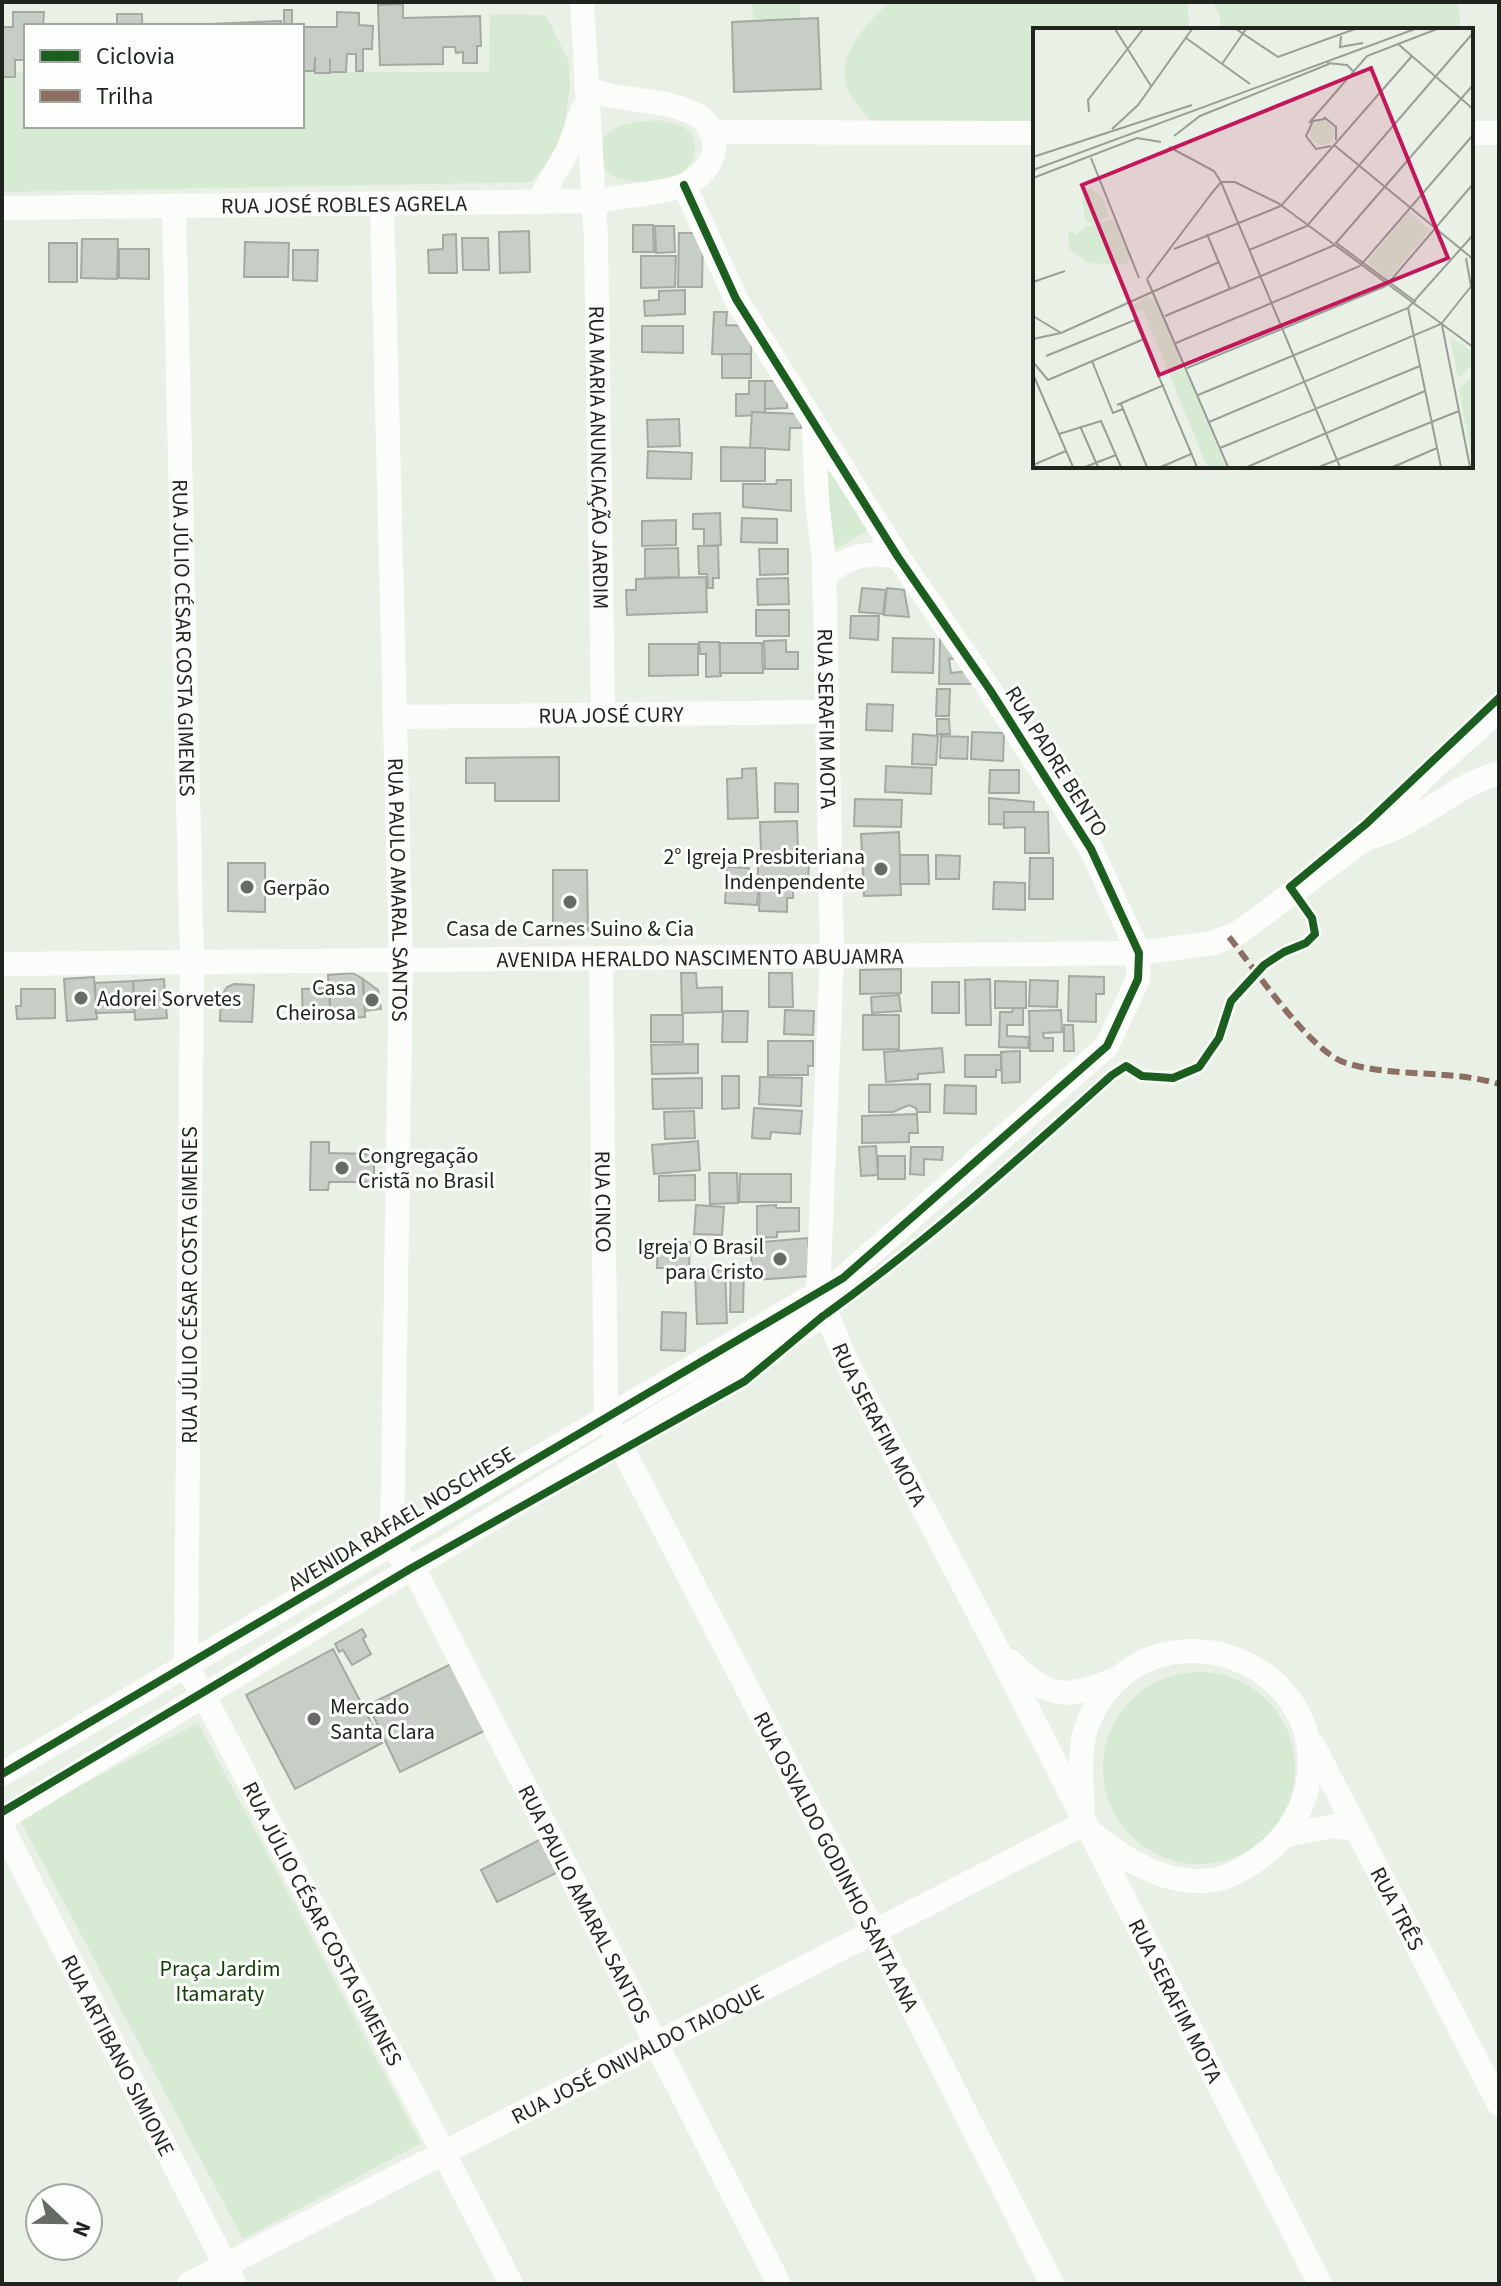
<svg xmlns="http://www.w3.org/2000/svg" width="1501" height="2286" font-family="'Source Sans 3',sans-serif">
<rect width="100%" height="100%" fill="#e9f1e6"/>
<g fill="#d7ead3">
<polygon points="752,2 800,2 800,20 753,20"/>
<path d="M889,2H1188L1189,30H1035V138L874,126C867,115 851,100 848,90C835,54 866,25 889,2Z"/>
<polygon points="1212,2 1458,2 1461,30 1222,30 1219,13"/>
<polygon points="490,14 546,15 569,62 570,86 563,135 551,158 532,182 2,192 2,72 26,72 26,126 302,126 302,72 489,72"/>
<path d="M657,120C665,122 674,123 681,126C704,137 696,166 677,176C662,183 637,184 621,179C596,172 590,143 614,129C627,121 643,122 657,120Z"/>
<polygon points="824,465 874,526 833,551"/>
<circle cx="1199" cy="1768" r="96"/>
<polygon points="198,1723 421,2143 243,2239 19,1818"/>
</g>
<g fill="#c7cec6" stroke="#a4aaa2" stroke-width="2">
<polygon points="403,4 403,18 480,16 481,46 477,46 477,63 463,63 463,52 456,53 455,47 443,47 443,64 380,65 378,5"/>
<rect x="284" y="10" width="8" height="16"/>
<polygon points="13,12 44,12 43,26 81,26 26,26 26,60 15,60 15,77 2,77 2,27 13,27"/>
<polygon points="337,12 359,13 359,25 373,26 372,49 363,49 363,71 356,71 356,54 347,54 346,72 330,72 330,58 330,73 315,73 315,57 314,71 302,71 302,27 337,27"/>
<polygon points="117,14 142,14 142,24 177,24 177,26 117,26"/>
<polygon points="818,18 821,89 734,92 732,22"/>
<polygon points="281,21 281,26 185,26 185,25"/>
<polygon points="633,225 653,225 654,252 633,252"/>
<polygon points="655,226 674,226 675,252 656,253"/>
<polygon points="529,231 530,272 500,273 499,232"/>
<polygon points="679,233 703,233 702,287 678,287"/>
<polygon points="456,234 457,273 429,273 428,250 443,249 443,235"/>
<polygon points="462,238 488,238 489,270 463,270"/>
<polygon points="82,239 118,239 117,279 81,278"/>
<polygon points="245,242 289,243 288,277 244,277"/>
<rect x="49" y="243" width="28" height="39"/>
<polygon points="119,249 149,249 149,279 119,278"/>
<polygon points="293,250 318,250 317,281 293,280"/>
<polygon points="641,256 676,256 675,287 641,288"/>
<polygon points="685,290 685,314 645,316 644,301 659,300 659,291"/>
<polygon points="714,312 727,312 726,325 752,326 751,355 712,354"/>
<polygon points="642,326 683,326 683,353 642,352"/>
<rect x="722" y="354" width="29" height="24"/>
<polygon points="749,381 765,381 765,415 736,416 736,394 749,394"/>
<polygon points="765,381 787,381 787,408 765,409"/>
<polygon points="752,412 802,414 801,428 790,428 789,450 750,448"/>
<polygon points="679,419 680,446 648,447 647,420"/>
<polygon points="721,447 765,448 765,481 721,481"/>
<polygon points="648,451 692,453 691,479 647,478"/>
<polygon points="777,480 791,480 791,511 743,507 743,484 776,484"/>
<polygon points="720,513 721,545 704,546 704,529 693,529 693,514"/>
<polygon points="742,518 777,519 777,543 741,542"/>
<polygon points="676,520 676,545 642,546 642,521"/>
<polygon points="698,546 718,546 719,578 713,578 713,588 708,588 707,574 699,574"/>
<polygon points="678,548 679,577 645,578 645,549"/>
<polygon points="759,549 788,549 788,574 760,575"/>
<polygon points="706,577 707,612 627,615 626,590 636,590 636,579"/>
<polygon points="788,578 789,604 758,605 757,579"/>
<polygon points="862,588 886,590 883,614 859,612"/>
<polygon points="887,588 904,590 909,617 884,615"/>
<rect x="756" y="610" width="33" height="26"/>
<polygon points="851,616 879,616 878,640 850,638"/>
<polygon points="893,638 934,639 933,673 892,672"/>
<polygon points="940,638 950,641 959,658 949,659 951,673 969,671 978,684 939,684"/>
<polygon points="786,640 786,652 798,652 798,669 765,669 764,641"/>
<polygon points="699,642 719,642 721,676 706,677 706,654 700,654"/>
<polygon points="720,643 762,643 763,673 720,673"/>
<polygon points="649,644 698,644 698,675 649,676"/>
<polygon points="937,689 950,689 949,716 936,716"/>
<polygon points="867,704 893,705 892,731 866,730"/>
<polygon points="937,719 949,719 950,734 937,734"/>
<polygon points="972,732 1004,733 1003,761 971,759"/>
<polygon points="913,734 938,736 936,765 912,764"/>
<polygon points="941,736 968,737 967,759 940,758"/>
<polygon points="559,757 559,801 495,801 495,783 466,783 466,758"/>
<polygon points="886,766 932,768 931,794 885,792"/>
<polygon points="756,768 758,818 728,819 727,779 742,778 742,769"/>
<polygon points="990,770 1019,770 1019,793 989,793"/>
<polygon points="775,783 798,784 798,812 775,812"/>
<polygon points="989,798 1034,802 1033,825 989,824"/>
<polygon points="855,799 902,800 901,827 854,826"/>
<polygon points="1004,812 1048,812 1049,853 1025,853 1025,827 1004,828"/>
<polygon points="797,821 798,851 761,852 760,822"/>
<polygon points="899,832 901,895 864,896 861,834"/>
<polygon points="900,855 928,855 929,884 900,884"/>
<polygon points="936,855 960,856 959,879 936,879"/>
<polygon points="1030,858 1053,858 1053,899 1029,899"/>
<polygon points="758,862 809,863 808,882 793,882 793,898 787,898 787,912 759,911 760,885 765,885 765,876 758,876"/>
<polygon points="228,863 265,863 265,912 228,911"/>
<polygon points="727,867 749,868 748,882 759,883 757,905 725,903"/>
<polygon points="553,870 587,870 588,933 553,933"/>
<polygon points="994,882 1025,883 1025,910 993,909"/>
<polygon points="901,969 901,993 860,994 860,970"/>
<polygon points="353,973 363,979 365,1017 331,1019 328,975"/>
<polygon points="681,973 696,973 697,988 722,987 722,1012 682,1013"/>
<polygon points="769,973 792,973 793,1007 769,1007"/>
<polygon points="1069,976 1104,977 1104,994 1096,994 1096,1022 1068,1021"/>
<polygon points="94,977 97,1019 67,1021 64,979"/>
<polygon points="164,979 167,1018 135,1020 133,981"/>
<polygon points="363,979 378,990 381,1009 365,1011"/>
<polygon points="990,979 991,1025 966,1025 965,980"/>
<polygon points="1030,980 1058,981 1057,1007 1029,1006"/>
<polygon points="133,981 134,1012 96,1013 95,983"/>
<polygon points="995,981 1026,982 1026,1008 995,1008"/>
<rect x="932" y="982" width="27" height="31"/>
<polygon points="234,984 254,985 252,1022 220,1021 221,997 227,987"/>
<polygon points="329,988 330,1015 303,1017 302,989"/>
<polygon points="21,989 55,989 55,1018 17,1019 16,1006 21,1006"/>
<polygon points="899,995 901,1011 872,1013 871,997"/>
<polygon points="1013,1008 1023,1008 1023,1025 1007,1025 1007,1036 1029,1037 1028,1048 999,1047 1000,1012 1012,1012"/>
<polygon points="785,1010 814,1011 813,1035 784,1034"/>
<polygon points="1061,1010 1062,1032 1043,1033 1044,1038 1053,1038 1053,1051 1030,1051 1029,1011"/>
<polygon points="723,1011 748,1011 747,1042 722,1042"/>
<rect x="651" y="1015" width="32" height="27"/>
<polygon points="863,1015 899,1015 899,1049 863,1050"/>
<polygon points="1064,1025 1073,1025 1074,1051 1064,1051"/>
<polygon points="768,1041 813,1041 813,1066 808,1066 808,1075 768,1075"/>
<polygon points="698,1044 698,1073 652,1074 651,1045"/>
<polygon points="942,1048 944,1072 918,1074 918,1079 886,1082 884,1052"/>
<polygon points="1020,1051 1020,1082 1002,1083 1001,1052"/>
<polygon points="965,1055 1001,1055 1001,1070 996,1070 996,1077 965,1077"/>
<polygon points="722,1076 739,1076 739,1108 722,1109"/>
<polygon points="760,1077 802,1078 801,1106 759,1104"/>
<polygon points="702,1078 702,1108 653,1109 652,1079"/>
<polygon points="930,1084 930,1112 917,1112 916,1108 909,1105 893,1112 869,1112 869,1085"/>
<polygon points="945,1085 976,1086 976,1114 944,1113"/>
<polygon points="754,1108 802,1111 800,1134 771,1132 770,1139 752,1138"/>
<polygon points="694,1111 695,1138 665,1139 664,1112"/>
<polygon points="917,1114 918,1133 909,1133 909,1142 862,1143 862,1116"/>
<polygon points="698,1141 700,1170 654,1174 652,1145"/>
<polygon points="311,1142 329,1142 329,1153 374,1154 374,1182 329,1182 328,1190 310,1190"/>
<polygon points="876,1146 878,1175 861,1176 859,1147"/>
<polygon points="911,1147 943,1147 942,1160 924,1159 924,1175 910,1174"/>
<rect x="878" y="1156" width="27" height="23"/>
<polygon points="709,1173 737,1173 738,1203 710,1204"/>
<polygon points="740,1174 791,1174 791,1202 739,1202"/>
<polygon points="695,1175 695,1200 659,1201 659,1176"/>
<polygon points="696,1205 724,1207 722,1235 694,1234"/>
<polygon points="776,1205 776,1208 799,1208 799,1231 777,1232 777,1237 757,1238 757,1206"/>
<polygon points="808,1238 811,1276 753,1280 750,1243"/>
<polygon points="658,1242 690,1242 689,1268 657,1268"/>
<polygon points="731,1268 744,1268 743,1312 730,1312"/>
<polygon points="725,1270 727,1323 697,1324 695,1271"/>
<polygon points="662,1312 686,1313 685,1351 661,1350"/>
<polygon points="362,1629 366,1636 363,1639 371,1654 352,1665 343,1650 339,1652 335,1644"/>
<polygon points="333,1649 382,1743 295,1789 246,1695"/>
<polygon points="453,1663 486,1730 400,1772 368,1705"/>
<polygon points="543,1838 560,1871 497,1902 481,1870"/>
</g>
<g fill="none" stroke-linecap="round" stroke-linejoin="round">
<g stroke="#fcfdfb" stroke-width="24">
<path id="s1" d="M582,2L596,238L603,714"/>
<polyline points="711,132 1035,133"/>
<polyline points="1471,133 1499,133"/>
<polyline points="538,202 568,150 583,109"/>
<path id="s2" d="M382,204L401,961L392,1545L410,1569"/>
<path id="s3" d="M174,206L192,963L186,1666C224,1728 254,1795 288,1859C363,2000 439,2141 511,2284"/>
<path id="s4" d="M2,208L594,201C614,198 670,192 685,185C701,177 717,160 714,141C712,129 705,118 693,113C659,97 620,103 586,88"/>
<path id="s5" d="M814,427L817,501L824,560L832,956L818,1293L848,1365L993,1641L1320,2284"/>
<path d="M825,578C844,555 871,551 898,557"/>
<path id="s6" d="M395,717L827,712"/>
<path d="M1375,836C1419,823 1454,785 1499,773"/>
<path id="s7" d="M604,958L601,974L606,1417L874,1932L1052,2284"/>
<path id="s8" d="M2,964L1139,953L1213,943L1238,933L1365,839L1427,774L1499,710"/>
<path id="s9" d="M413,1567L779,2284"/>
<path d="M1010,1661C1046,1699 1068,1700 1115,1679"/>
<path id="s10" d="M1313,1745L1499,2104"/>
<polyline points="2,1774 843,1278 1107,1046 1138,979 1139,953 1091,849 990,690 898,557 736,299 684,185"/>
<path d="M1083,1808C1081,1778 1077,1747 1090,1718C1148,1593 1338,1657 1306,1792C1296,1829 1271,1854 1237,1872C1187,1897 1132,1866 1093,1834"/>
<polyline points="2,1819 826,1314 833,1300"/>
<path id="s11" d="M2,1827L235,2284"/>
<polyline points="1286,1835 1334,1826 1357,1830"/>
<path id="s12" d="M189,2284L1085,1823"/>
</g>
<path stroke="#8d6e63" stroke-width="6" stroke-dasharray="12 6" stroke-linecap="butt" d="M1229,937C1255,969 1310,1052 1346,1063C1395,1078 1449,1069 1499,1084"/>
<g stroke="#fbfefa" stroke-width="13">
<g id="cycleway">
<path d="M826,1314C927,1241 1020,1158 1112,1075L1126,1066L1142,1076L1173,1078L1199,1067L1219,1038L1231,1001L1264,965L1284,952L1306,943L1315,934L1312,918L1290,887L1366,824L1499,698"/>
<polyline points="2,1774 843,1278 1107,1046 1138,979 1139,953 1091,849 990,690 898,557 736,299 684,185"/>
<polyline points="2,1812 410,1569 745,1381 823,1316"/>
</g>
</g>
<use href="#cycleway" stroke="#1b5e20" stroke-width="8"/>
</g>
<g fill="#666c64" stroke="#fbfefa" stroke-width="3">
<circle cx="881" cy="869" r="8"/>
<circle cx="247" cy="887" r="8"/>
<circle cx="570" cy="902" r="8"/>
<circle cx="81" cy="998" r="8"/>
<circle cx="372" cy="1000" r="8"/>
<circle cx="342" cy="1168" r="8"/>
<circle cx="780" cy="1259" r="8"/>
<circle cx="314" cy="1719" r="8"/>
</g>
<g text-anchor="middle" stroke-width="6" stroke-linejoin="round" paint-order="stroke">
<g font-size="22" fill="#1f251e" stroke="#fbfefa">
<text dy="8" stroke="none"><textPath href="#s4" startOffset="342">RUA JOSÉ ROBLES AGRELA</textPath></text>
<text dy="8" stroke="none"><textPath href="#s1" startOffset="456">RUA MARIA ANUNCIAÇÃO JARDIM</textPath></text>
<text dy="8" stroke="none"><textPath href="#s3" startOffset="432">RUA JÚLIO CÉSAR COSTA GIMENES</textPath></text>
<text dy="8" stroke="none"><textPath href="#s6" startOffset="216">RUA JOSÉ CURY</textPath></text>
<text dy="8" stroke="none"><textPath href="#s5" startOffset="292">RUA SERAFIM MOTA</textPath></text>
<text transform="translate(1057 761) rotate(58)" y="8">RUA PADRE BENTO</text>
<text dy="8" stroke="none"><textPath href="#s2" startOffset="686">RUA PAULO AMARAL SANTOS</textPath></text>
<text dy="8" stroke="none"><textPath href="#s8" startOffset="698">AVENIDA HERALDO NASCIMENTO ABUJAMRA</textPath></text>
<text dy="8" stroke="none"><textPath href="#s7" startOffset="244">RUA CINCO</textPath></text>
<text transform="translate(189 1285) rotate(-90)" y="8">RUA JÚLIO CÉSAR COSTA GIMENES</text>
<text dy="8" stroke="none"><textPath href="#s5" startOffset="1012">RUA SERAFIM MOTA</textPath></text>
<text transform="translate(401 1518) rotate(-31)" y="8">AVENIDA RAFAEL NOSCHESE</text>
<text dy="8" stroke="none"><textPath href="#s7" startOffset="960">RUA OSVALDO GODINHO SANTA ANA</textPath></text>
<text dy="8" stroke="none"><textPath href="#s9" startOffset="378">RUA PAULO AMARAL SANTOS</textPath></text>
<text dy="8" stroke="none"><textPath href="#s10" startOffset="184">RUA TRÊS</textPath></text>
<text dy="8" stroke="none"><textPath href="#s3" startOffset="1752">RUA JÚLIO CÉSAR COSTA GIMENES</textPath></text>
<text dy="8" stroke="none"><textPath href="#s5" startOffset="1660">RUA SERAFIM MOTA</textPath></text>
<text dy="8" stroke="none"><textPath href="#s12" startOffset="504">RUA JOSÉ ONIVALDO TAIOQUE</textPath></text>
<text dy="8" stroke="none"><textPath href="#s11" startOffset="256">RUA ARTIBANO SIMIONE</textPath></text>
</g>
<g font-size="22" fill="#1f251e" stroke="#fbfefa" text-anchor="start">
<text x="865" y="864" text-anchor="end">2° Igreja Presbiteriana<tspan x="865" dy="25">Indenpendente</tspan></text>
<text x="263" y="895">Gerpão</text>
<text x="570" y="936" text-anchor="middle">Casa de Carnes Suino &amp; Cia</text>
<text x="356" y="995" text-anchor="end">Casa<tspan x="356" dy="25">Cheirosa</tspan></text>
<text x="97" y="1006">Adorei Sorvetes</text>
<text x="358" y="1163">Congregação<tspan x="358" dy="25">Cristã no Brasil</tspan></text>
<text x="764" y="1254" text-anchor="end">Igreja O Brasil<tspan x="764" dy="25">para Cristo</tspan></text>
<text x="330" y="1714">Mercado<tspan x="330" dy="25">Santa Clara</tspan></text>
</g>
<g font-size="22" fill="#123d08" stroke="#fbfefa">
<text x="220" y="1976">Praça Jardim<tspan x="220" dy="25">Itamaraty</tspan></text>
</g>
</g>
<g transform="translate(1033 28)">
<rect width="440" height="440" fill="#e9f1e6"/>
<path d="M277 105a12 12 0 1 1 24 0a12 12 0 1 1-24 0ZM57,160L69,168L76,188L58,196L52,191L49,167ZM376,184L397,202L355,252L334,234ZM81,191L97,230L92,237L56,235L36,221L35,202L43,207L52,199ZM114,269L122,271L193,439H174L110,282L103,284L100,277ZM417,309L440,324V336L425,350ZM440,349V439L426,361Z" fill="#d7ead3"/>
<path fill="none" stroke="#989f96" stroke-width="2" d="M82,1L118,58M203,1L245,29L322,1M308,8L307,19L330,15M153,10L217,56M365,16L440,81M294,35L314,37L320,43M189,36L213,1M56,84L55,72L110,1M291,89L303,99V112M292,91L280,93L273,108L283,121L298,118M276,95L334,28L404,1M79,101L105,77L159,1M141,108L167,88L296,36M301,117L440,231M136,119L181,143L188,154L307,439M0,129L159,77M58,130L106,250M0,142L382,1M0,150L104,110L128,114M174,206L197,261M302,214L383,274M303,215L440,57M141,221L248,178L379,28M216,222L274,198L440,5M433,230L438,258M114,251L178,166L188,154H202L245,175L440,319M114,251L195,439M0,254L32,243M375,280L408,439M0,288L28,305M132,288L302,217M409,297L437,439M0,311L28,305L186,234M143,315L327,238L440,107M13,328L102,292L164,439M59,333L80,385L90,381M0,334L15,352L111,311M154,340L353,258L440,156M0,346L40,439M165,367L375,280L440,207M88,376L114,439M84,377L131,357M176,394L408,296L440,256M47,398L65,439M26,406L68,393L88,439M187,420L387,338M0,437L33,423M52,439L83,427M128,439L158,426M214,439L392,363M286,439L426,383M360,439L404,420"/>
<path fill="#c2185b" fill-opacity="0.15" stroke="#c2185b" stroke-width="4" d="M338,40L415,230L126,347L49,157Z"/>
<rect width="440" height="440" fill="none" stroke="#1f251e" stroke-width="4"/>
</g>
<rect width="1501" height="2286" fill="none" stroke="#1f251e" stroke-width="8"/>
<rect x="24" y="24" width="280" height="104" fill="#fbfefa" stroke="#a3a7a2" stroke-width="2"/>
<rect x="40" y="50" width="40" height="12" fill="#1b5e20" stroke="#a3a7a2" stroke-width="2"/>
<text x="96" y="64" font-size="24" fill="#1f251e">Ciclovia</text>
<rect x="40" y="90" width="40" height="12" fill="#8d6e63" stroke="#a3a7a2" stroke-width="2"/>
<text x="96" y="104" font-size="24" fill="#1f251e">Trilha</text>
<g transform="translate(64 2222) rotate(112)"><circle r="38" fill="#fbfefa" stroke="#a3a7a2" stroke-width="2"/>
<path d="M0-6L14 30L0 20L-14 30Z" fill="#666c64"/>
<text y="-12" font-size="22" font-weight="bold" text-anchor="middle" fill="#1f251e">N</text>
</g>
</svg>
